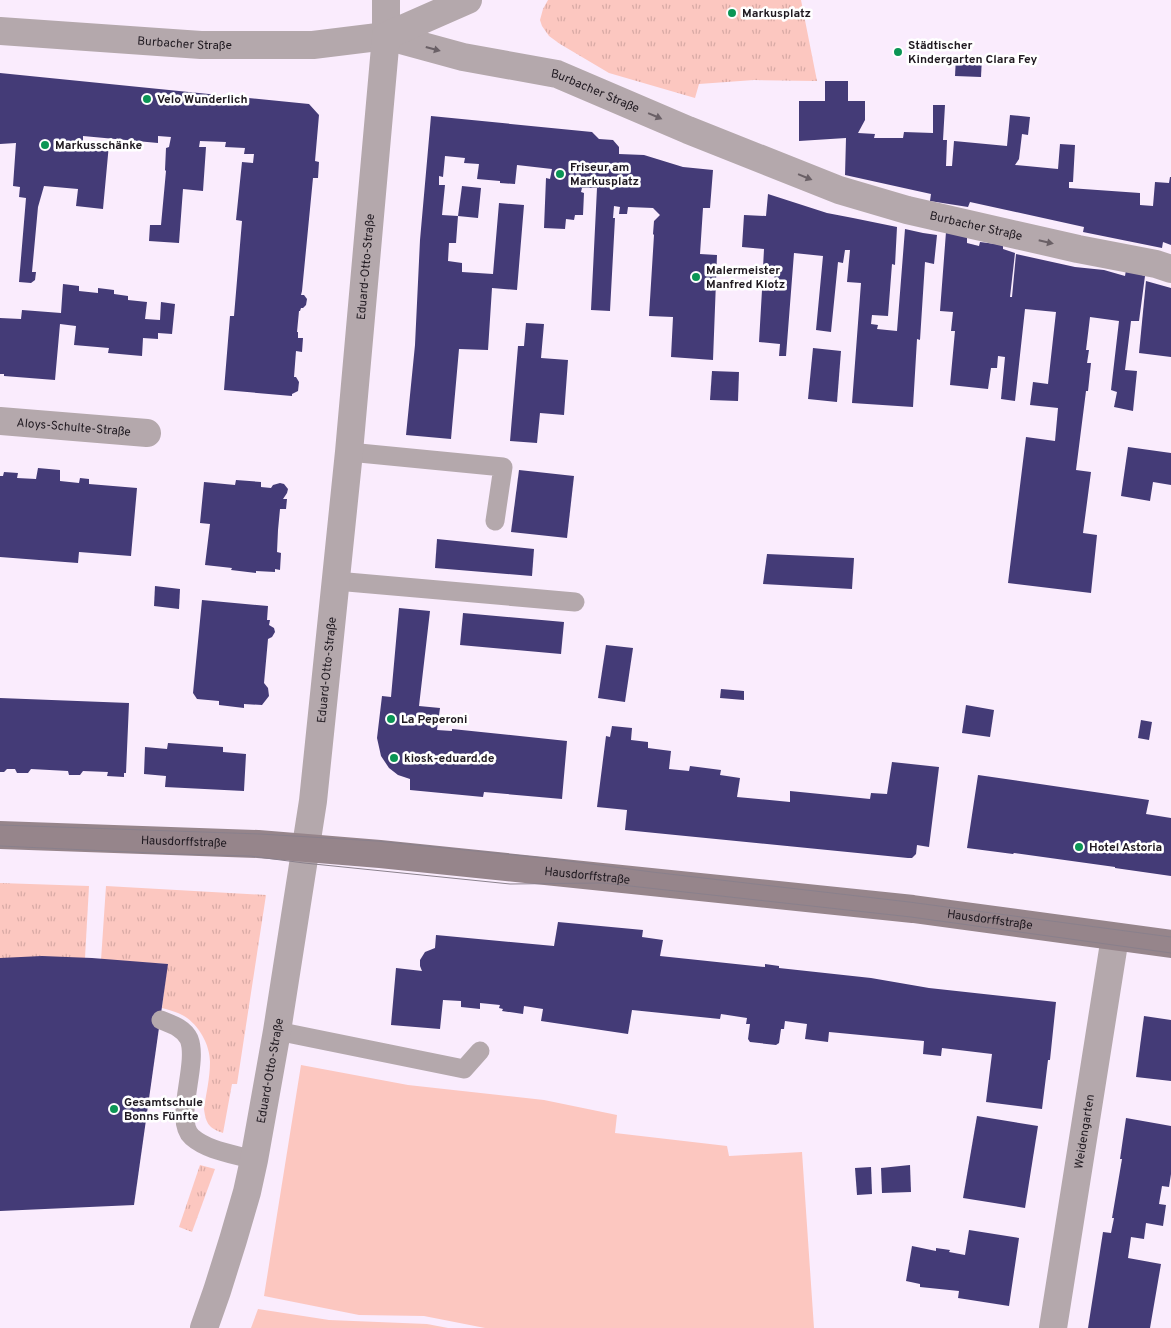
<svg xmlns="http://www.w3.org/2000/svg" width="1171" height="1328" font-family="Overpass,sans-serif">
<defs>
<pattern id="grass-tufts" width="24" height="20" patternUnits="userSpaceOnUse" patternTransform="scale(1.25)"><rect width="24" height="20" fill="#fcc7c0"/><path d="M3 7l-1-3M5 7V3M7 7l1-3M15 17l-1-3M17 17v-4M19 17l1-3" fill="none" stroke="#d8aaa5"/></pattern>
</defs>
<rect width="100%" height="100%" fill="#faecfd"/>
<g fill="url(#grass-tufts)">
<polygon points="548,0 801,0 817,81 754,80 699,84 695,98 609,73 560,44 549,36 542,26 540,20 543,9"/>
<polygon points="0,883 89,886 85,958 0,958"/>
<path d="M106,886L266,895L237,1084H232L223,1133C209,1128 206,1124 204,1109C206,1094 210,1078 210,1062C210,1045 199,1025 184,1016C177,1012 169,1010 162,1008L167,964L101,960Z"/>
<polygon points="200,1165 215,1169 192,1232 179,1227"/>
</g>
<g fill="#fcc7c0">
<polygon points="301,1065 408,1085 544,1100 617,1115 615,1133 727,1146 729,1156 802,1152 814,1328 485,1328 424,1316 359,1315 264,1296"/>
<polygon points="258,1309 329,1320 427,1324 448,1328 251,1328"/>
</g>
<g fill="#443b77">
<polygon points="956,57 982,57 981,77 955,76"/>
<polygon points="0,73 309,104 319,115 315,161 319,162 318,178 313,178 302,291 301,295 304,295 307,299 306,305 303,308 301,308 300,311 299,311 297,332 298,332 298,338 303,338 302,352 296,351 294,377 296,377 299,382 298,391 292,394 292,396 224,390 230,316 234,316 242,221 236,220 242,162 253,163 254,154 244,154 245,148 225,147 226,142 200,141 199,147 206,147 203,191 183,189 179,243 149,241 150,225 161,225 166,171 165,170 166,148 169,147 171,137 158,136 158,143 83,136 83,141 109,144 103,209 76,206 78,189 44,186 38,207 32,272 36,272 35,280 31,283 19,282 26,198 19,197 20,187 13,186 16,143 0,144"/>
<polygon points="825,81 848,81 848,101 865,101 865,120 858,133 875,134 874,138 903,138 904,132 933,133 933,105 945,105 943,140 947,140 946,166 952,166 954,141 1007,146 1010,115 1030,117 1028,135 1022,134 1019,159 1015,165 1058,169 1060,144 1075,145 1073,182 1069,182 1069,188 1140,193 1140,205 1153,206 1155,182 1169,183 1170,177 1171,177 1171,245 1163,242 1162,248 1083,232 1084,227 970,202 968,207 930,201 931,194 845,175 846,138 799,141 799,101 825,101"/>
<polygon points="431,116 592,132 599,139 613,140 619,147 619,154 644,155 683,167 713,170 710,208 703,208 700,254 717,255 713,360 671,357 673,317 649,316 654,235 653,234 654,221 660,215 653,208 628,207 627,214 619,214 620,207 614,206 613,218 615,218 610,311 591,310 597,188 582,188 581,192 584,193 583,215 575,215 574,220 566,219 565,229 544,228 546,178 550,179 552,169 517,165 515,184 500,183 500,181 477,179 479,164 464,163 465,158 445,156 443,177 439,176 439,185 445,185 442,215 458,216 462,186 481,188 478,218 458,216 456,243 449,243 448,261 462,263 462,272 493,274 499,203 524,205 517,290 492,288 488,350 459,349 451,439 406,435 415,345 420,240"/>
<polygon points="768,194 827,213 853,218 897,227 895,265 892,264 888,316 872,315 871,324 878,325 877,329 897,331 905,229 923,233 937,235 934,264 925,262 920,340 917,339 913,407 852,403 861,283 847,282 850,250 845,250 843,263 838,262 831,332 816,330 823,256 794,253 786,356 779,356 780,344 759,342 762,290 774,291 775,268 763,268 764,249 742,247 744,215 766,216"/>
<polygon points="946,232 967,237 967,243 979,246 980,242 1003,245 1003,249 1015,253 1010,297 1012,297 1016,254 1075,267 1104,270 1125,276 1126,270 1145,276 1139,321 1131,321 1125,370 1137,371 1133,411 1114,407 1117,392 1111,390 1119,321 1090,317 1086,350 1089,350 1087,363 1091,363 1088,391 1086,391 1076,470 1091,472 1083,533 1097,535 1091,593 1008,583 1026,437 1055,441 1058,408 1030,405 1033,382 1048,384 1056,312 1025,309 1015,401 1001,399 1005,357 998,356 997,368 991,368 988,389 950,385 955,331 951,331 953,312 940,311"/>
<polygon points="1146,281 1171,288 1171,357 1139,353"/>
<polygon points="63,284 79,286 79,291 98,293 98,288 114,290 114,294 128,296 128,300 147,302 145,319 160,320 161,302 175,304 172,334 158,333 158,339 143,338 142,356 108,353 109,348 74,345 76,326 60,324 55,380 4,376 4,374 0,374 0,318 21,319 22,310 61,313"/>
<polygon points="526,323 544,324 541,358 568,360 564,415 540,413 537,443 510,441 518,346 524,346"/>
<polygon points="813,348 841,351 837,402 808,399"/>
<polygon points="712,371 739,372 738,401 710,400"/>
<polygon points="1128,447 1171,453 1171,485 1153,482 1150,501 1121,496"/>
<polygon points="38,468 60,470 60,481 79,483 80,478 89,479 89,484 137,488 131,556 79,552 78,563 0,557 0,476 3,476 4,472 18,473 17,478 36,479"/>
<polygon points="519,470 574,476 567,538 511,532"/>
<polygon points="236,480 261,482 261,487 271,488 273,485 280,483 284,484 288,489 287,493 283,499 287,499 286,509 280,509 278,530 277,552 281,553 280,570 275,569 275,572 256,571 256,573 231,570 232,568 205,565 210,524 200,523 204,482 235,485"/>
<polygon points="437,539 534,549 532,576 435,568"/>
<polygon points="767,554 854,558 852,589 763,584"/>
<polygon points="155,586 180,589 179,609 154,606"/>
<polygon points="202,600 268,606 267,620 270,620 269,625 274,628 275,632 272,637 268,639 264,683 268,688 269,696 262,705 244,704 244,708 219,705 219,701 197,699 193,693"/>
<polygon points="399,608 430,611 419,706 440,708 437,730 452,731 452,729 567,741 562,799 484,792 483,797 410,790 410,779 398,775 389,768 381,756 377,738 382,696 391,697"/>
<polygon points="463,613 564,622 561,654 460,645"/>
<polygon points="606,645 633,648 625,702 598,698"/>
<polygon points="721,689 744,691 744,700 720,698"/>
<polygon points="0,698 129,703 126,773 124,773 124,777 107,776 108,772 83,771 80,775 69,775 68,771 31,769 28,773 17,773 15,769 7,769 4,772 0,772"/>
<polygon points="966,705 994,710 990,737 962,733"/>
<polygon points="1141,720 1152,722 1149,740 1138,738"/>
<polygon points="612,726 632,728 631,740 648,742 648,748 671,751 669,769 689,771 690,766 721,770 720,775 740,778 737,797 790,802 790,791 870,799 871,793 887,794 892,762 939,767 929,847 917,845 916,854 912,858 908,858 625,830 627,810 597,807 606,736 610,737"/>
<polygon points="168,743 223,747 223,752 246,754 244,791 165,787 166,776 144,774 145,747 167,749"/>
<polygon points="978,775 1149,800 1146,814 1171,818 1171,876 1115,868 1115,867 1014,853 1013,854 967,848"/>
<polygon points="558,922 643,930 642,937 663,940 660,956 765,967 765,964 779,966 779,968 871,978 929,988 1056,1002 1050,1060 1048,1060 1042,1109 986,1102 992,1054 942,1048 941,1056 923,1054 924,1041 829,1032 828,1042 805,1039 807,1024 785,1021 784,1029 781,1029 779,1043 776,1045 750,1042 748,1039 750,1024 746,1024 747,1018 721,1014 720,1019 632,1010 628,1034 541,1021 543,1009 524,1006 523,1014 502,1011 503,1009 499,1008 500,1005 480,1003 480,1009 461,1007 461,1001 443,1000 440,1029 391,1025 396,968 422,971 420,966 420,960 425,952 435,948 436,935 554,946"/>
<polygon points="42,956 92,958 168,964 134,1205 0,1211 0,958"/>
<polygon points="1144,1016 1171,1020 1171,1081 1136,1077"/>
<polygon points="977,1116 1038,1126 1025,1208 963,1198"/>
<polygon points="1126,1118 1171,1126 1171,1174 1169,1187 1162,1186 1159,1204 1166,1205 1163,1226 1146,1223 1144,1239 1131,1237 1128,1258 1161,1264 1150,1328 1088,1328 1103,1232 1111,1233 1114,1218 1112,1218 1122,1159 1120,1159"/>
<polygon points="910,1165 911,1192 882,1193 881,1168"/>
<polygon points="871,1167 872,1194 857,1195 855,1168"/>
<polygon points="969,1230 1019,1238 1009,1306 958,1298 959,1291 920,1287 920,1284 906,1281 912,1246 936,1251 936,1248 950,1250 949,1252 965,1255"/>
</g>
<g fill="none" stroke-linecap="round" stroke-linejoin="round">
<g stroke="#b4a8ac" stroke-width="19">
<polyline points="349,452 503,467 495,521"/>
<polyline points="336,581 575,602"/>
<path d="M161,1020C171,1024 184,1028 189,1039C199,1064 173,1120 192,1137C208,1151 234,1154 254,1160"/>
<polyline points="277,1031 464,1069 480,1051"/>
</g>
<g stroke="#b4a8ac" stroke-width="28">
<path id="s1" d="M0,31L201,45H313L386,36L463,57L557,74L688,130L839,190L907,210L1078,249L1156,264L1171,269"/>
<polyline points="386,36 386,0"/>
<path id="s2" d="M0,421L147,433"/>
<path id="s3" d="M1053,1328L1115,937"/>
</g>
<path stroke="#b4a8ac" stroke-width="28" id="s4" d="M204,1328L217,1291L233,1240L247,1192L254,1160L277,1031L313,801L349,452L386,36L468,0"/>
<path stroke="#96858b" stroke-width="28" id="s5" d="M0,835L258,844L380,854L913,909L1171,944"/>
<g stroke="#8a808c" stroke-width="1">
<polyline points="0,825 260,834 377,841 554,859 652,872 909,902 1171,937"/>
<polyline points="0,846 174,854 250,856 304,863 510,884 603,883 911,917 1171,953"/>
</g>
</g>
<defs><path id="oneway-solid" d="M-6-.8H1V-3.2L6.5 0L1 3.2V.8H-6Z" transform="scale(1.25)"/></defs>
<g fill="#6a6066">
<use href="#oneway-solid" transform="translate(433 49) rotate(15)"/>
<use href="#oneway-solid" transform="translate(655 116) rotate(23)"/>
<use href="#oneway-solid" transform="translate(805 177) rotate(22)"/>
<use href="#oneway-solid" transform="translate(1046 242) rotate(13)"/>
</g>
<g fill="#0b9555" stroke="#fff" stroke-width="2">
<circle cx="732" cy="13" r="5"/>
<circle cx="898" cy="52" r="5"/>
<circle cx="147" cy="99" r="5"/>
<circle cx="45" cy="145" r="5"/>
<circle cx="560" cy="174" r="5"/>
<circle cx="696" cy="277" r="5"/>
<circle cx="391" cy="719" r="5"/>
<circle cx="394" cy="758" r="5"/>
<circle cx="1079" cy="847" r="5"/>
<circle cx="114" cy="1109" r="5"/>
</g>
<g text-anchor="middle" stroke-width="5" stroke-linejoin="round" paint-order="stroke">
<g font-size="12" font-weight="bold" fill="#1f1920" stroke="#fff" text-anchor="start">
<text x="742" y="17">Markusplatz</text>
<text x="908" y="49">Städtischer<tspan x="908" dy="14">Kindergarten Clara Fey</tspan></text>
<text x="157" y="103">Velo Wunderlich</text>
<text x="55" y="149">Markusschänke</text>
<text x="570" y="171">Friseur am<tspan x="570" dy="14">Markusplatz</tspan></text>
<text x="706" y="274">Malermeister<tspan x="706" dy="14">Manfred Klotz</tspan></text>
<text x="401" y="723">La Peperoni</text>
<text x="404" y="762">kiosk-eduard.de</text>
<text x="1089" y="851">Hotel Astoria</text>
<text x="124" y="1106">Gesamtschule<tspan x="124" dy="14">Bonns Fünfte</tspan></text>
</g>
<g font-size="12" fill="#1f1920" stroke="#fff">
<text dy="4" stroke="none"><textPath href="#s1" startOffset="185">Burbacher Straße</textPath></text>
<text dy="4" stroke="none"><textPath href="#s1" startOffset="604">Burbacher Straße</textPath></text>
<text dy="4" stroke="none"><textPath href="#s1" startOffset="1009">Burbacher Straße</textPath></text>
<text dy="4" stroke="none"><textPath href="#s4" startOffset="1076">Eduard-Otto-Straße</textPath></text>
<text dy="4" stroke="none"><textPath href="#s2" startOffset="74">Aloys-Schulte-Straße</textPath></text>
<text dy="4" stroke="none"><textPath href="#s4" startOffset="671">Eduard-Otto-Straße</textPath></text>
<text dy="4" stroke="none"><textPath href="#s5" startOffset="184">Hausdorffstraße</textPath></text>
<text dy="4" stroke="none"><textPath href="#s5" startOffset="589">Hausdorffstraße</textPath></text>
<text dy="4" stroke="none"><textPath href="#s5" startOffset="994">Hausdorffstraße</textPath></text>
<text dy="4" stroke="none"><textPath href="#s4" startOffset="266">Eduard-Otto-Straße</textPath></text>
<text dy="4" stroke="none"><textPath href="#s3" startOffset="199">Weidengarten</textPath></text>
</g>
</g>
</svg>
